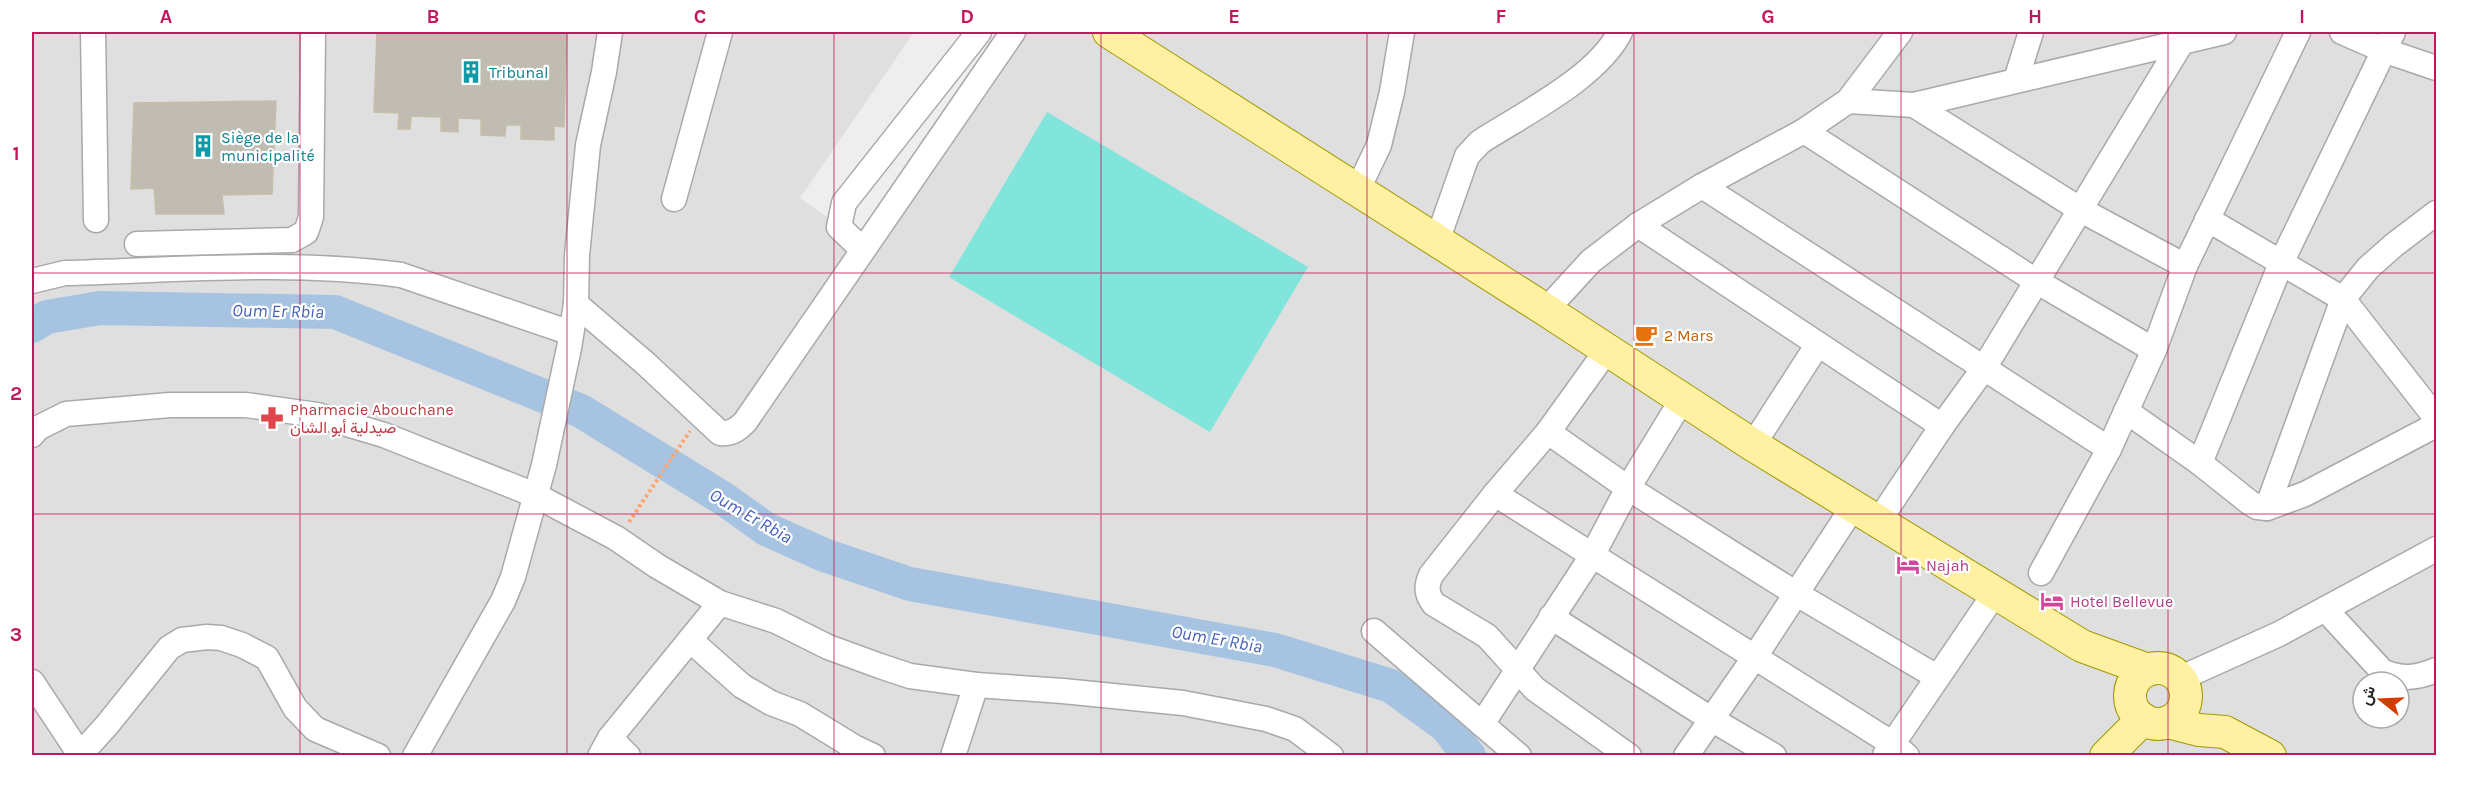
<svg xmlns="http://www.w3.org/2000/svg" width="2468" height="787" font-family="Karla,Vazirmatn,sans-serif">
<rect width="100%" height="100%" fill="#f2f2e8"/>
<path fill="#e0dfdf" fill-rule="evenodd" d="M32,32H2436V755H32ZM2363,682H2399V718H2363Z"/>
<polygon fill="#82e5db" points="1047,112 1308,267 1210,432 949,277"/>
<polygon fill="#eee" points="914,32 1002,32 857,238 800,198"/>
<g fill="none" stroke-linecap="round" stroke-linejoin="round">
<polyline stroke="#a6c4e2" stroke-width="34" points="32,326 47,317 100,308 335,312 581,411 724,499 766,529 824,555 910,584 1275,650 1391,686 1446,726 1469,756"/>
</g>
<g fill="#c0bcb1" stroke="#c5bea9" stroke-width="1.5">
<polygon points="377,32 567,32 564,127 554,126 554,140 521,139 521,125 506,125 505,136 481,135 481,119 458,118 458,132 441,131 441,117 411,116 410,129 398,129 399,113 374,112"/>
<polygon points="276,101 272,194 222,195 224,214 156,214 154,188 131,189 134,103"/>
</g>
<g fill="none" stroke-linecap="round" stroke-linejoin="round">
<g stroke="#a9a9a9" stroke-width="27">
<g id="minor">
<polyline points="93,32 96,220"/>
<polyline points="2342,32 2383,50 2436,68"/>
<polyline points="2016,80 2031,32"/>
<polyline points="1848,101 1914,105 2224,32"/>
<polyline points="1914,105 2081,210 2185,266"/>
<polyline points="1804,131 2036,281 2154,350"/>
<polyline points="1702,186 2109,449"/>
<polyline points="1357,191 1379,145 1392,92 1402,32"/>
<polyline points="674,199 720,32"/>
<polyline points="2207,219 2343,299 2436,418"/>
<polyline points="1638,225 1942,426"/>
<path d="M1437,241L1467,156L1480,142C1523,114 1597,78 1620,32"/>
<polyline points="137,244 292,240 306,232 311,217 313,32"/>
<polyline points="863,250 839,227 844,203 979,32"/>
<path d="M32,281L65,273C176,270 291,260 401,275L571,333"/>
<path d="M576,304L645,363L720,433C731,434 737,430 745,422L1013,32"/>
<polyline points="1546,310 1591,261 1638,225 1702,186 1804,131 1848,101 1900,32"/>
<path d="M1607,350L1548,432L1495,494L1431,575C1426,586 1426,594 1434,604L1487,636L1535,689L1629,756"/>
<polyline points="2126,411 2200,463 2249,502 2257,507 2267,508 2305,494 2436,425"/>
<polyline points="1548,432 1628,488 1795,593 1937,677"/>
<polyline points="32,435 38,428 66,414 170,405 246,405 317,415 384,435 535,495 616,538 657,566 720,603 776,621 828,647 880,666 910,676 976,685 1063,691 1183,703 1266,719 1295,729 1331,756"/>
<polyline points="1753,445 1818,344"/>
<polyline points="2200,463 2282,261 2393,32"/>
<polyline points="1495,494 1893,744 1907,756"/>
<polyline points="2267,508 2343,299 2368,268 2394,245 2436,213"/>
<polyline points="1878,522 1942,426 1984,368 2188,32"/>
<polyline points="2041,573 2109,449 2154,350 2185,266 2298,32"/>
<path d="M2325,609L2382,671C2401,680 2417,678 2436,670"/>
<polyline points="1551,617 1711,719 1774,756"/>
<polyline points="1374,631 1519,756"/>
<polyline points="690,640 742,686 771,703 800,714 854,747 873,756"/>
<polyline points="2179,679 2279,634 2436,549"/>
<polyline points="32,682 81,756"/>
<polyline points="1482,724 1592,556 1628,488 1683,398"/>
<polyline points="610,738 628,756"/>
<polyline points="1885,755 1995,593"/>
<polyline points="79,756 107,725 169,648 182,640 207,637 221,638 242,645 267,658 295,708 315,729 378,756"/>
<polyline points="415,756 503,601 513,577 544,465 569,348 576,304 577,255 588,145 604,72 610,32"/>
<polyline points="600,756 610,738 720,603"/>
<polyline points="953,756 976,685"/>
<polyline points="1686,756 1754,658 1853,507"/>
</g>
</g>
<g stroke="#a09800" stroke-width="34">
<g id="major">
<polyline points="1109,32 1546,310 1753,445 2082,646 2148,670"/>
<circle cx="2158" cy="696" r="28"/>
<polyline points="2168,722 2199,730 2225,732 2270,756"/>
<polyline points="2106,756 2143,719"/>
</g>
</g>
<polyline stroke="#ffa56d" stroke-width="4" stroke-dasharray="3 3" stroke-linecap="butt" points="629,522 690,431"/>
<use href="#minor" stroke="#fff" stroke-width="24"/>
<use href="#major" stroke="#fff1a1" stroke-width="32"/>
</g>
<path fill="none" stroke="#c2185b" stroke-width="1.5" stroke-opacity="0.55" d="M300,32V756M567,32V756M834,32V756M1101,32V756M1367,32V756M1634,32V756M1901,32V756M2168,32V756M32,273H2436M32,514H2436"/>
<defs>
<g id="building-bare" transform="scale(1.8)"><path d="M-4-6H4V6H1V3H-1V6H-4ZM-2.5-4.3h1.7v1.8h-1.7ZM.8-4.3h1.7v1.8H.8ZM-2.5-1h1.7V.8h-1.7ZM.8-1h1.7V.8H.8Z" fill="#0f9aa8" stroke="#fff" stroke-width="2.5" paint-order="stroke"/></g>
<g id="cafe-bare" transform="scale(1.8)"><path d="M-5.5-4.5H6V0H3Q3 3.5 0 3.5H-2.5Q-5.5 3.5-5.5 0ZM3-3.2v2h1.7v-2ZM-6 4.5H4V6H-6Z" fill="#e8710a" stroke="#fff" stroke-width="2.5" paint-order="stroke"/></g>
<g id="pharmacy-bare" transform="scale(1.8)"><path d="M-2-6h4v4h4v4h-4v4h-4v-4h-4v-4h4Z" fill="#e0444e" stroke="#fff" stroke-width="2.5" paint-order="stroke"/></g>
<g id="hotel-bare" transform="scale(1.8)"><path d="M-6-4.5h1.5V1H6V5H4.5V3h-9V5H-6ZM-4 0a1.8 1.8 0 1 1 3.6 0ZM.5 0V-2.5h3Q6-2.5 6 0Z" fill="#d1479c" stroke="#fff" stroke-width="2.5" paint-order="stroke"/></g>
</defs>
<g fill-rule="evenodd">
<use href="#building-bare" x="471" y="72"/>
<use href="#building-bare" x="203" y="146"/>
<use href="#cafe-bare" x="1646" y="335"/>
<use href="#pharmacy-bare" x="272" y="418"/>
<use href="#hotel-bare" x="1908" y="565"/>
<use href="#hotel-bare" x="2052" y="601"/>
</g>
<g text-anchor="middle" stroke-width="4.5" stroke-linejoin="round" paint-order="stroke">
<g font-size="16" fill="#0d838f" stroke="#fff" text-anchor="start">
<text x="489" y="78">Tribunal</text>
<text x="221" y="143">Siège de la<tspan x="221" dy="18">municipalité</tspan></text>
</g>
<g font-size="16" fill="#c56008" stroke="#fff" text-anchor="start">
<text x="1664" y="341">2 Mars</text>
</g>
<g font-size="16" fill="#be3a42" stroke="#fff" text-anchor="start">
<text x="290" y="415">Pharmacie Abouchane<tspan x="290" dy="18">صيدلية أبو الشان</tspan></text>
</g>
<g font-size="16" fill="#b23c85" stroke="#fff" text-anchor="start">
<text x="1926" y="571">Najah</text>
<text x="2070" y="607">Hotel Bellevue</text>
</g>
<g font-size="18" font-style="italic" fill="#465fb9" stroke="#fff">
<text transform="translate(278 311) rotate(1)" y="6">Oum Er Rbia</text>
<text transform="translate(751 516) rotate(30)" y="6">Oum Er Rbia</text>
<text transform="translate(1217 639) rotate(10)" y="6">Oum Er Rbia</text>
</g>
</g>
<rect width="2468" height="787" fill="none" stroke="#ffffff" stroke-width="66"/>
<g transform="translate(2381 700) rotate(288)"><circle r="28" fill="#ffffff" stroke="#a7a7a7" stroke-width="1.5"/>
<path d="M0-4.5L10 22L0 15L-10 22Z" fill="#d43c00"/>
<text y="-9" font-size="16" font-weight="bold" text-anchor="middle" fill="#222222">ش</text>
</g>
<rect x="33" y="33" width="2402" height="721" fill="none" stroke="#c2185b" stroke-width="2"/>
<g font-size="20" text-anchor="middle" font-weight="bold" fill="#c2185b">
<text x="166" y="23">A</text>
<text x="433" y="23">B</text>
<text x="700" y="23">C</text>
<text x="967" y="23">D</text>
<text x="1234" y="23">E</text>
<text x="1501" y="23">F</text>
<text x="1768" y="23">G</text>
<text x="2035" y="23">H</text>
<text x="2302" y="23">I</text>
<text x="16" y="160">1</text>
<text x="16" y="400">2</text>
<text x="16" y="641">3</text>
</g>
</svg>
